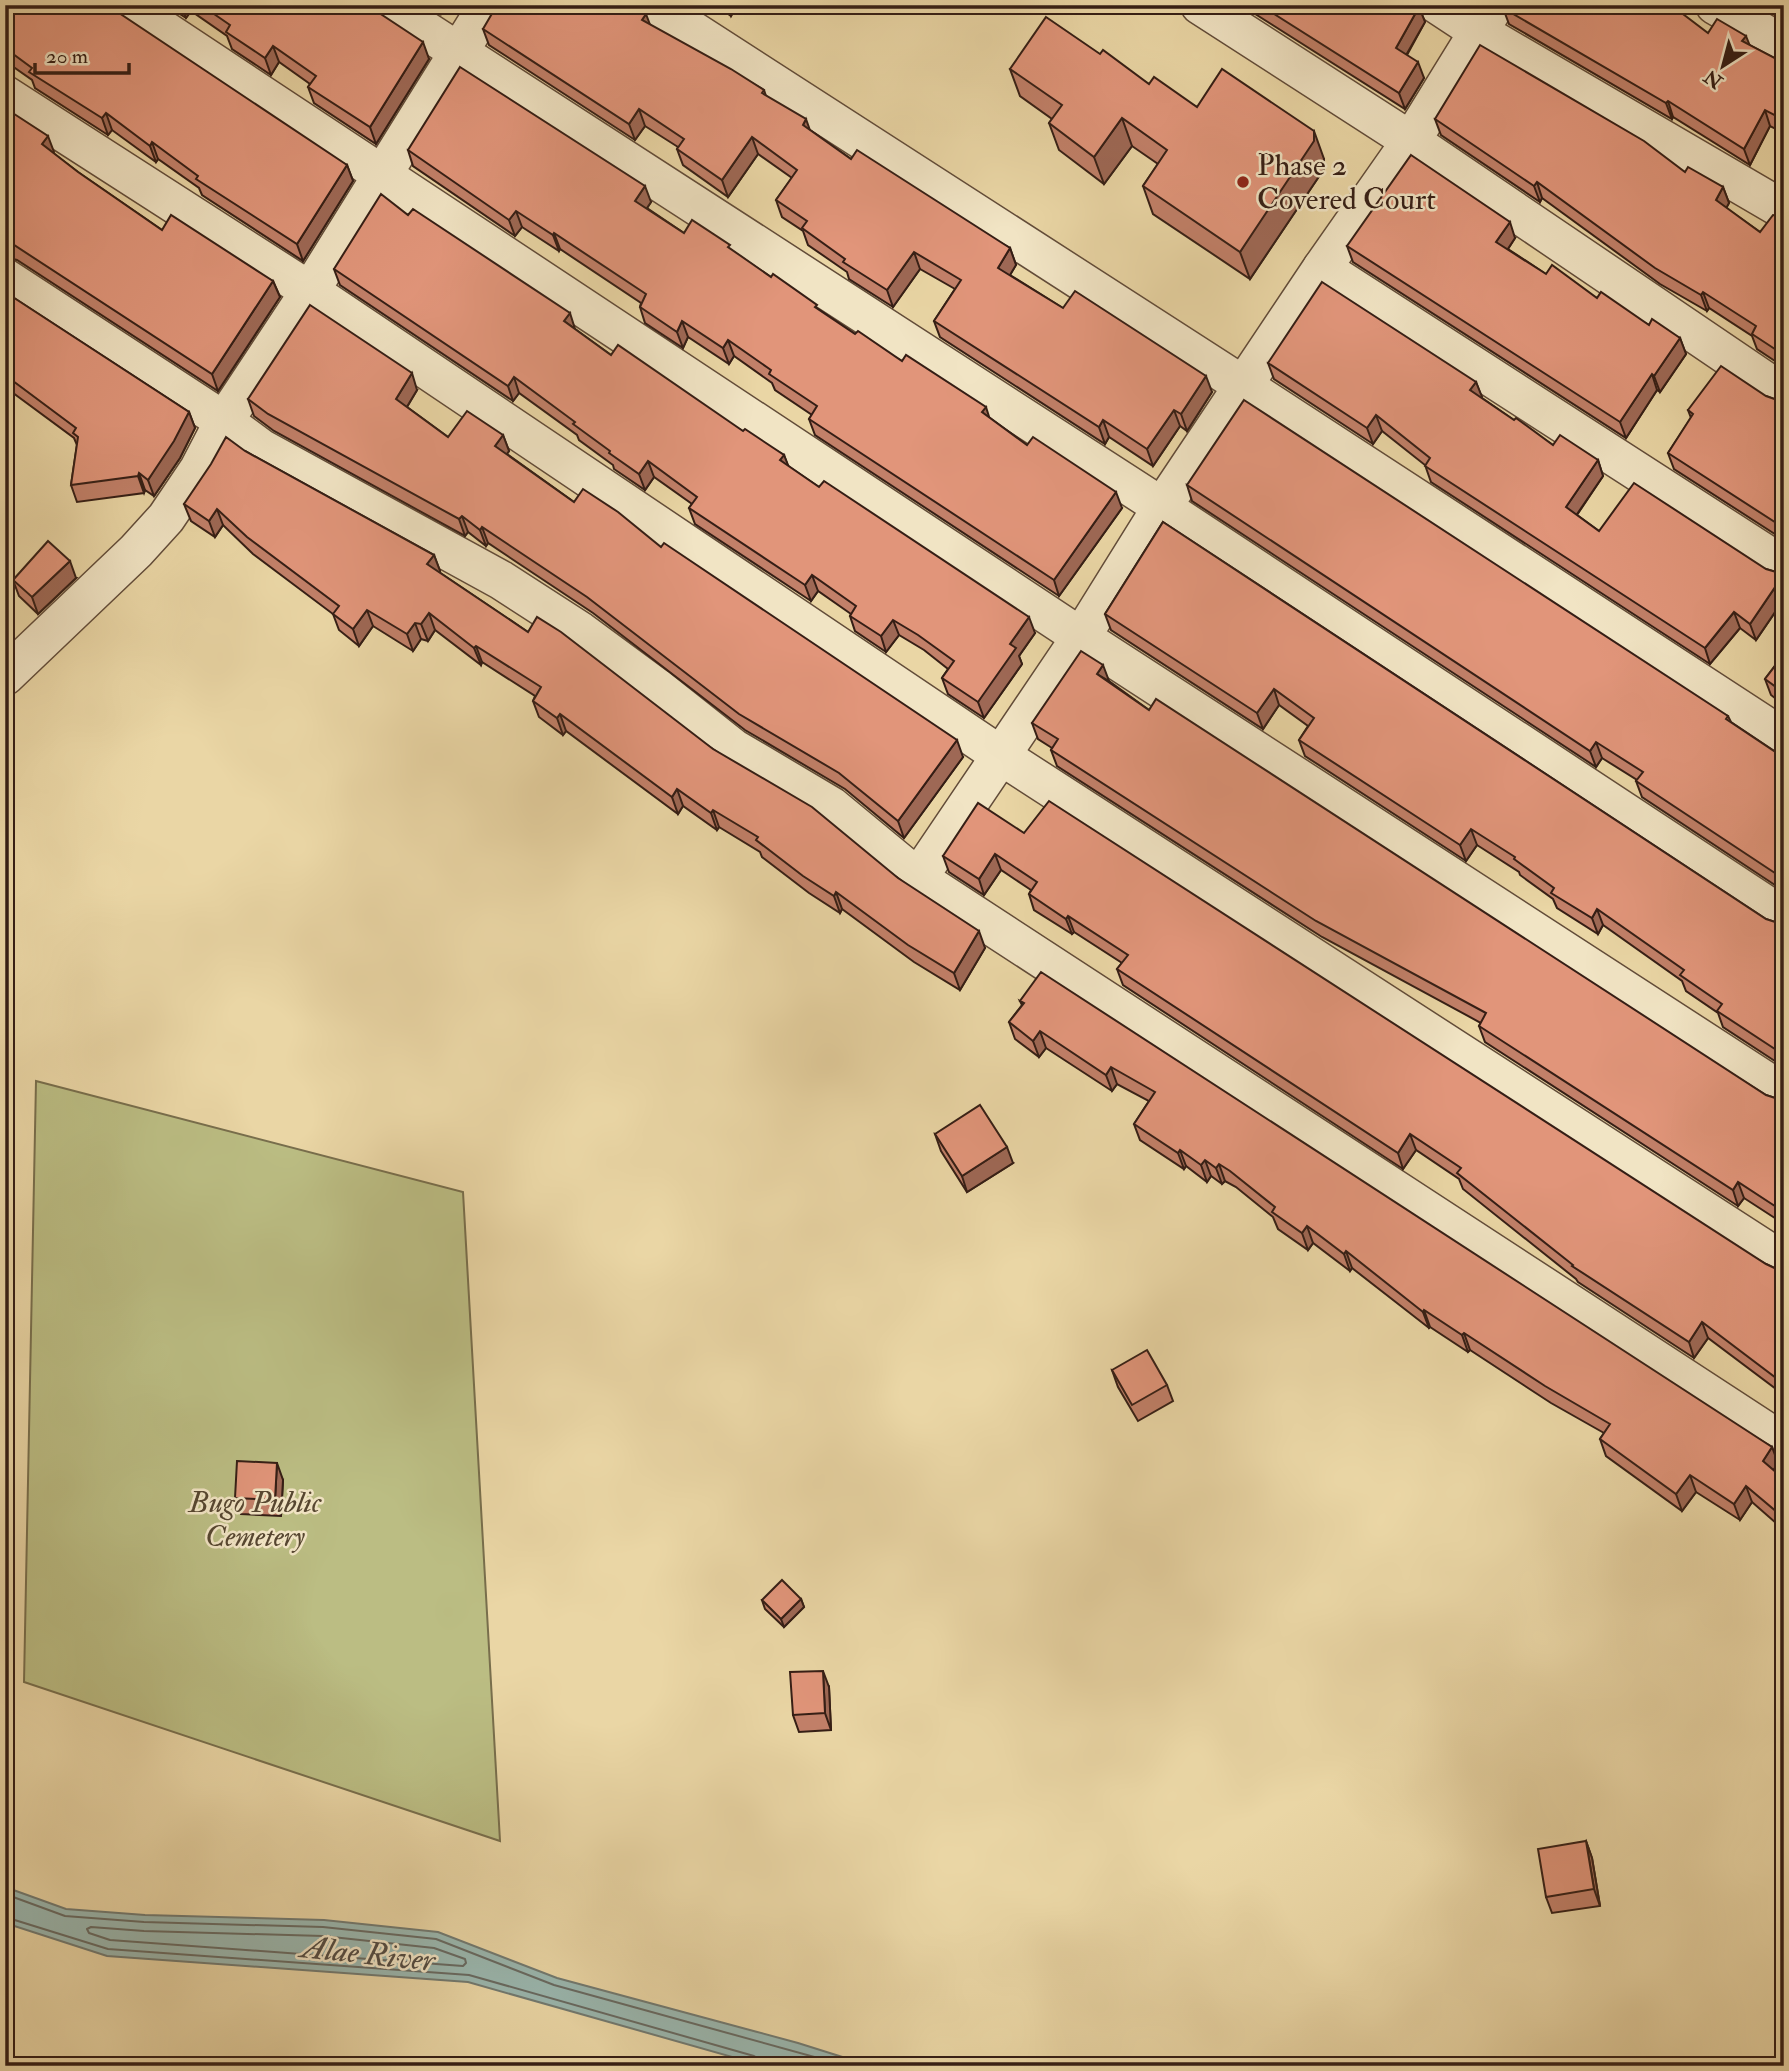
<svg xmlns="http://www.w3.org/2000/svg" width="1789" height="2071" font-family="'IM FELL Double Pica',serif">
<rect width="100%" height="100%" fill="#ead6a5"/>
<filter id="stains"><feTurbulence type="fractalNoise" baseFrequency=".00286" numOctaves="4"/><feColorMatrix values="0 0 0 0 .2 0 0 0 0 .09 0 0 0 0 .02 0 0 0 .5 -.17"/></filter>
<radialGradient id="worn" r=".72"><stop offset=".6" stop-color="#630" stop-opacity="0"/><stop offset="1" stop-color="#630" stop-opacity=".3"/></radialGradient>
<polygon fill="#bbbd83" stroke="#786e4c" stroke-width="2" points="36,1081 463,1192 500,1841 24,1682"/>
<polygon fill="#9ab7af" stroke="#727a71" stroke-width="2" points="5,1887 66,1909 145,1915 324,1920 438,1932 557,1978 798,2043 871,2066 764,2066 468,1982 107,1956 5,1923"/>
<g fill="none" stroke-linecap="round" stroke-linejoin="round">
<g stroke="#686a62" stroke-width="2">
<polyline points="5,1894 65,1916 144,1922 323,1927 436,1939 554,1985 847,2066"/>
<polyline points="5,1917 108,1949 469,1975 754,2056 759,2059 760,2066"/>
<polygon points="91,1927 144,1931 323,1936 434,1948 465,1959 466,1963 463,1966 110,1940 89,1933 87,1929"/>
</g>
<g stroke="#624c39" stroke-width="41">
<g id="minor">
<polyline points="126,5 1081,637 1784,1093"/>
<polyline points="386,5 1162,507 1784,917"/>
<polyline points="653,5 1244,386 1784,738"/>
<polyline points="1200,5 1411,141 1784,394"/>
<polyline points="1438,5 1479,32 1784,210"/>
<polyline points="1715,5 1784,45"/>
<polyline points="5,95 310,291 1000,755 1784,1262"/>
<polyline points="1322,268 1784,566"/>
<polyline points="5,278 224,421 262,449 501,580 580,631 656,687 733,748 831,806 918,878 1784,1443"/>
<polyline points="5,676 136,551 166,518 199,469 224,421 310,291 488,5"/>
<polyline points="918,878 1081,637 1162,507 1322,268 1411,141 1495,5"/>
</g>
</g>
<use href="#minor" stroke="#f1e4c4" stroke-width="38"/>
</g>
<g fill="#c28069" stroke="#351e15" stroke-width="2">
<polygon points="5,5 347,165 353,181 303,261 202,195 199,188 158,159 156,162 112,130 108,135 35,88 32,80 5,61"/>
<polygon points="166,5 367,5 429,59 376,144 314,103 308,87 310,84 279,62 271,75 232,49 227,36 191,11 186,18"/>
<polygon points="427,5 448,5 441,14"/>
<polygon points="716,5 737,5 731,16"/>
<polygon points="1241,5 1418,5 1425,22 1407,55 1424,78 1405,109"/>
<polygon points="1503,8 1708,33 1749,45 1784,63 1784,133 1770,126 1750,165 1673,117 1672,119 1509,24"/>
<polygon points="650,25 764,90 766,96 810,130 851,159 1010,248 1016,265 1010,275 1063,308 1212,392 1187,431 1180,426 1153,466 1109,437 1105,444 940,337 934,321 955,289 920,269 893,307 849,279 847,272 808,245 803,231 782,217 776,200 792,178 758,154 728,197 683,165 677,149 678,147 645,126 635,140 489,45 483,29"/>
<polygon points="1100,54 1149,84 1197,107 1324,159 1324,169 1250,279 1153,214 1143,186 1158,164 1132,146 1104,184 1059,150 1049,123 1052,119 1020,96 1010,69"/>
<polygon points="5,108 53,153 78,172 162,230 273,281 280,297 218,391 17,260 5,257"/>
<polygon points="1435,119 1685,172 1723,187 1729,203 1726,208 1760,232 1779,216 1784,215 1784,367 1757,349 1752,336 1709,308 1707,311 1660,284 1542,198 1540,202 1441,135"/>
<polygon points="408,150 651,202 647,208 684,233 731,250 855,334 902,361 990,418 1027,445 1122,508 1059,596 815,435 809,419 812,415 775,390 772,383 734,356 729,364 688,337 683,348 645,323 640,307 641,303 560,249 559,251 522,227 515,236 413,166"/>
<polygon points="408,215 575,329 611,355 784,455 788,466 1035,633 1019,656 1022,664 984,718 948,694 942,678 948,669 924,650 899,635 886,652 855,631 850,616 851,614 818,591 811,601 695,524 689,508 692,504 654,477 645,490 614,469 613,465 579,440 577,435 519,393 513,401 340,285 334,269"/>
<polygon points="1515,238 1508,249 1546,274 1597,298 1649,325 1680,338 1686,354 1660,392 1657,390 1626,438 1353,262 1347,246"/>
<polygon points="5,292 189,412 195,428 180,458 154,496 145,490 144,493 77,502 71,485 77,445 74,438 5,387"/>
<polygon points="1268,363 1476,382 1482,398 1514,420 1553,445 1598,460 1603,476 1577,515 1599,531 1766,569 1776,572 1784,571 1784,599 1756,640 1740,628 1710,664 1431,482 1425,465 1382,431 1373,444 1274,379"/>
<polygon points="417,390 407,407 448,437 503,435 509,451 507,454 574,502 661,547 963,757 904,838 845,789 745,730 593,613 488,543 486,546 468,532 465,536 274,431 254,416 248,399"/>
<polygon points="1766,396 1777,400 1784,398 1784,540 1674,469 1668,453 1691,418 1688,410"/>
<polygon points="245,451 434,555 440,571 439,572 528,632 713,749 898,878 985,948 960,990 914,962 842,909 840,913 809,893 762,857 760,852 719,827 717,830 683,806 678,814 566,731 563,735 539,717 533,701 535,696 482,662 481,665 435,630 428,641 421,639 413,651 373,626 359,646 339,630 333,614 253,554 223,525 215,537 191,521 184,504"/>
<polygon points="1187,485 1728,716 1731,722 1783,757 1784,755 1784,891 1642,797 1636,781 1637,780 1602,758 1596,767 1192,501"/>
<polygon points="1163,522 1766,919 1778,923 1784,921 1784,1067 1723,1027 1718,1013 1686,991 1682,981 1603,925 1598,934 1557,908 1553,899 1520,875 1519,872 1477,845 1466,861 1305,756 1299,740 1308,726 1279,705 1263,729 1111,630 1105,614"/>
<polygon points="76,578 38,614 19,596 13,580"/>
<polygon points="1784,654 1784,705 1771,695 1765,679"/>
<polygon points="1109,681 1149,710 1766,1095 1778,1099 1784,1097 1784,1224 1744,1198 1738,1206 1485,1042 1479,1026 1481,1023 1322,937 1057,766 1051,750 1052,748 1038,739 1032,723"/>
<polygon points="1024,833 1766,1264 1783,1272 1784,1271 1784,1395 1708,1338 1694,1358 1578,1282 1576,1279 1463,1189 1459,1179 1416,1150 1403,1169 1123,985 1117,969 1122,963 1074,932 1072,934 1034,910 1029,894 1031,890 1001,870 984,895 949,872 943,856"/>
<polygon points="1020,1001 1772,1447 1778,1463 1774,1470 1784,1479 1784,1530 1752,1502 1740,1520 1696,1492 1682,1511 1606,1456 1600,1439 1604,1433 1551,1403 1470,1350 1468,1352 1430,1327 1429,1328 1352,1268 1350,1271 1313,1243 1308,1250 1278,1229 1273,1217 1236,1187 1225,1181 1222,1184 1211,1176 1207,1182 1186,1166 1184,1169 1140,1140 1134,1124 1149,1101 1117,1084 1112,1091 1046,1048 1039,1057 1015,1039 1009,1022 1022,1005"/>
<polygon points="935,1134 1013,1163 967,1192 941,1151"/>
<polygon points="1112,1370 1167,1385 1173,1401 1138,1421 1118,1387"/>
<polygon points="283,1480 281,1516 241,1514 235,1498"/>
<polygon points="801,1599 804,1607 784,1627 765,1609 762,1600"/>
<polygon points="829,1687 831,1730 799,1732 793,1715"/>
<polygon points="1586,1841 1592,1858 1600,1906 1552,1913 1546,1897"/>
</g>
<g fill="#9e6855" stroke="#351e15" stroke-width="2">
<polygon points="181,5 189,5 191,11 186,18"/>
<polygon points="437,5 448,5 441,14"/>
<polygon points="727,5 737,5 731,16"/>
<polygon points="1419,7 1425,22 1401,64 1396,48"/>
<polygon points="646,14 652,30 642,20"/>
<polygon points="1746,36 1752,51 1742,41"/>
<polygon points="423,42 429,59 376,144 370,127"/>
<polygon points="273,46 279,62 271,75 265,58"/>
<polygon points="1418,62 1424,78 1405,109 1399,93"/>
<polygon points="1668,101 1673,117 1672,119 1666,103"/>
<polygon points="639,109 645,126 635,140 629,124"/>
<polygon points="1765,110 1770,126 1750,165 1744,149"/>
<polygon points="106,113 112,130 108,135 102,118"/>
<polygon points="1122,118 1132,146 1104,184 1094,157"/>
<polygon points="806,119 812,136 803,125"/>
<polygon points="1314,131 1324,159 1324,169 1250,279 1240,252"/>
<polygon points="48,136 54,152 48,160 42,144"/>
<polygon points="752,137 758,154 728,197 722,180"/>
<polygon points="152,142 158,159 156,162 150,146"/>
<polygon points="347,165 353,181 303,261 297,244"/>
<polygon points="1537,182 1542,198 1540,202 1534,186"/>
<polygon points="645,186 651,202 641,217 635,201"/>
<polygon points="1723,187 1729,203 1722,216 1716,200"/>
<polygon points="516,211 522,227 515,236 509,220"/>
<polygon points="1510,222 1515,238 1502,258 1496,242"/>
<polygon points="554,233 560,249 559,251 553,235"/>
<polygon points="1010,248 1016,265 1004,285 998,268"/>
<polygon points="914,252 920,269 893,307 887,290"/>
<polygon points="273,281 280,297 218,391 212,374"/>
<polygon points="1703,292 1709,308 1707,311 1701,295"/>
<polygon points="570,313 575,329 564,321"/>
<polygon points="682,321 688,337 683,348 677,332"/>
<polygon points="1680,338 1686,354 1660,392 1654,376"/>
<polygon points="728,340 734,356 729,364 723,348"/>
<polygon points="412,373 417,390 402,415 396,399"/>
<polygon points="1652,374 1657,390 1626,438 1620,422"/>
<polygon points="1206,376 1212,392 1187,431 1181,414"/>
<polygon points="514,377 519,393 513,401 508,386"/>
<polygon points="1476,382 1482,397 1476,406 1470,390"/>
<polygon points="986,407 991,423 982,412"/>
<polygon points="1174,410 1180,426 1153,466 1147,449"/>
<polygon points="189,412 195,428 180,458 154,496 148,480"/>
<polygon points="1376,415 1382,431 1373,444 1367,428"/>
<polygon points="1103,420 1109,437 1105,444 1099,427"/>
<polygon points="503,435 509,451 501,462 495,446"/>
<polygon points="784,455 790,470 780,460"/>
<polygon points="1598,460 1603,476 1571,523 1566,507"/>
<polygon points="648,461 654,477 645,490 639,474"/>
<polygon points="139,473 145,490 144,493 138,476"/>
<polygon points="1116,492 1122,508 1059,596 1054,580"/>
<polygon points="217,509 223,525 215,537 209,521"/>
<polygon points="462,516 468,532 465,536 459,519"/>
<polygon points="482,527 488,543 486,546 480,530"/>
<polygon points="434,555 440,571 433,581 427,564"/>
<polygon points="70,561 76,578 38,614 32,597"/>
<polygon points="1784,574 1784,599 1756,640 1750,624"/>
<polygon points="812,575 818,591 811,601 805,585"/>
<polygon points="367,610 373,626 359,646 353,629"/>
<polygon points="1734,612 1740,628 1710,664 1705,648"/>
<polygon points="429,613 435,630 428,641 421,624"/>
<polygon points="1029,617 1035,633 1019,656 1022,664 984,718 978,702 1010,644"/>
<polygon points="893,620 899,635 886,652 881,636"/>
<polygon points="415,623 421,639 413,651 407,634"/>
<polygon points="476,646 482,662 481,665 474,648"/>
<polygon points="1103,665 1109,681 1097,674"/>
<polygon points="1274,689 1279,705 1263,729 1257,713"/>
<polygon points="560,714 566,731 563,735 557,718"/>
<polygon points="957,740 963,757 904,838 898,821"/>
<polygon points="1596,742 1602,758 1596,767 1590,751"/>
<polygon points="677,789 683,806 678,814 672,797"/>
<polygon points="713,810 719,827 717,830 711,813"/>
<polygon points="1471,829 1477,845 1466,861 1460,845"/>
<polygon points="995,854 1001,870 984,895 979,879"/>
<polygon points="836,892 842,909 840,913 834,896"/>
<polygon points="1597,909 1603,925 1598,934 1592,918"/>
<polygon points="1068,916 1074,932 1072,934 1066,919"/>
<polygon points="979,931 985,948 960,990 954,973"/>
<polygon points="1040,1031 1046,1048 1039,1057 1033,1041"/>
<polygon points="1111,1067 1117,1084 1112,1091 1106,1075"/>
<polygon points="1410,1134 1416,1150 1403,1169 1398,1153"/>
<polygon points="1007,1147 1013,1163 967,1192 962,1176"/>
<polygon points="1180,1150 1186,1166 1184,1169 1178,1153"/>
<polygon points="1205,1160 1211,1176 1207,1182 1201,1165"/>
<polygon points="1219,1164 1225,1181 1222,1184 1216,1168"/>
<polygon points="1738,1182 1744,1198 1738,1206 1733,1190"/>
<polygon points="1307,1226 1313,1243 1308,1250 1302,1233"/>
<polygon points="1346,1251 1352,1268 1350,1271 1344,1254"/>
<polygon points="1424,1310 1430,1327 1429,1328 1423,1312"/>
<polygon points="1702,1322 1708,1338 1694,1358 1689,1342"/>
<polygon points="1464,1333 1470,1350 1468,1352 1462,1335"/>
<polygon points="1772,1447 1778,1463 1769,1477 1763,1461"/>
<polygon points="277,1463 283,1480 281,1516 275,1500"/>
<polygon points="1690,1475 1696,1492 1682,1511 1676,1494"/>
<polygon points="1746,1486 1752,1502 1740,1520 1734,1504"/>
<polygon points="801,1599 804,1607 784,1627 781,1619"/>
<polygon points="823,1671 829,1687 831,1730 825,1713"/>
<polygon points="1586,1841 1592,1858 1600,1906 1594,1889"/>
</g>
<g fill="#e1957a" stroke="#351e15" stroke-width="2">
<polygon points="5,5 107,5 347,165 297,244 196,179 198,176 152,142 150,146 106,113 102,118 29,72 32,68 5,48"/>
<polygon points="201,5 367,5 423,42 370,127 308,87 316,76 273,46 265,58 226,32 230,25"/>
<polygon points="497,5 636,5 646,14 642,20 731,69 764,90 762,93 806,119 803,125 851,159 857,150 1010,248 998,268 1063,308 1075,291 1206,376 1181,414 1174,410 1147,449 1103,420 1099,427 934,321 961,280 914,252 887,290 843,262 845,259 802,228 807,221 776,200 797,170 752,137 722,180 677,149 684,139 639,109 629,124 483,29"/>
<polygon points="1260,5 1418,5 1419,7 1396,48 1418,62 1399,93"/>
<polygon points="1504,5 1671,5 1708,33 1717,19 1746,36 1742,41 1784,63 1784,120 1765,110 1744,149 1668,101 1666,103 1503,8"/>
<polygon points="1046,17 1100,54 1103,50 1149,84 1154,77 1197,107 1222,69 1314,131 1314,141 1240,252 1143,186 1167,150 1122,118 1094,157 1049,123 1062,105 1010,69"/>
<polygon points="1480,45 1644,141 1685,172 1688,167 1723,187 1716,200 1760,232 1773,215 1779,216 1784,215 1784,355 1752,334 1756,326 1703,292 1701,295 1655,268 1537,182 1534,186 1435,119"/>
<polygon points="460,67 645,186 635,201 684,233 692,220 730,245 728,247 771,277 773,274 817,305 815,307 855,334 858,331 902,361 906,355 986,407 982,412 1027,445 1033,437 1116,492 1054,580 809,419 817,406 769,374 771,370 728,340 723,348 682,321 677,332 640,307 646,294 554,233 553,235 516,211 509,220 408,150"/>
<polygon points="5,108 48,136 42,144 78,172 162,230 171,215 273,281 212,374 11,243 5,241"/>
<polygon points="1411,155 1510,222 1496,242 1546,274 1552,265 1597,298 1601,292 1649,325 1652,319 1680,338 1654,376 1652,374 1620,422 1347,246"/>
<polygon points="381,194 408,215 413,209 570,313 564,321 611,355 618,345 743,431 745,429 784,455 780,460 819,487 824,481 1029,617 1010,644 1016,648 978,702 942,678 954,661 918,635 893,620 881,636 850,616 856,606 812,575 805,585 689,508 697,497 648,461 639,474 609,453 610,451 573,424 575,422 514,377 508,386 334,269"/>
<polygon points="1322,282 1476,382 1470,390 1514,420 1516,418 1553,445 1560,435 1598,460 1566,507 1599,531 1634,483 1766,569 1776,572 1784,571 1784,574 1750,624 1734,612 1705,648 1425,466 1430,458 1376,415 1367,428 1268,363"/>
<polygon points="5,292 189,412 174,441 148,480 139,473 138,476 71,485 78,437 73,433 76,428 5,375"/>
<polygon points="310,305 412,373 396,399 448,437 467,411 503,435 495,446 574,502 583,489 618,512 661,547 664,543 957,740 898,821 839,773 739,714 587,597 482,527 480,530 462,516 459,519 268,414 248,399"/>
<polygon points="1721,366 1766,396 1777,400 1784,398 1784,528 1668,453 1693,414 1688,410"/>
<polygon points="1244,400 1728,716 1726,719 1783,757 1784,755 1784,879 1636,781 1643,772 1596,742 1590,751 1187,485"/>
<polygon points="226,437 245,451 434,555 427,564 528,632 537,617 561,632 713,749 812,807 898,878 979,931 954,973 908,945 836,892 834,896 803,876 756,840 758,837 713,810 711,813 677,789 672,797 560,714 557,718 533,701 541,687 476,646 474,648 429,613 421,624 415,623 407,634 367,610 353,629 333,614 339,606 247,537 217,509 209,521 184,504 211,464"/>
<polygon points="1163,522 1766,919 1778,923 1784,921 1784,1055 1717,1011 1722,1004 1680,975 1684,970 1597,909 1592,918 1551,893 1554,888 1514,859 1515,857 1471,829 1460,845 1299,740 1314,718 1274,689 1257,713 1105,614"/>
<polygon points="48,541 70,561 32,597 13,580"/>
<polygon points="1081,651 1103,665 1097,674 1149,710 1156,699 1766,1095 1778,1099 1784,1097 1784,1212 1738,1182 1733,1190 1479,1026 1486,1013 1316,921 1051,750 1058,739 1032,723"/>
<polygon points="1784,654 1784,693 1765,679"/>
<polygon points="1049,801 1766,1264 1783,1272 1784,1271 1784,1384 1702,1322 1689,1342 1572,1266 1573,1265 1457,1173 1461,1168 1410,1134 1398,1153 1117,969 1128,955 1068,916 1066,919 1029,894 1037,882 995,854 979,879 943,856 978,803 1024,833"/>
<polygon points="1041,972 1772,1447 1763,1461 1784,1479 1784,1518 1746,1486 1734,1504 1690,1475 1676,1494 1600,1439 1610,1424 1545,1386 1464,1333 1462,1335 1424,1310 1423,1312 1346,1251 1344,1254 1307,1226 1302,1233 1272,1212 1275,1207 1230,1171 1219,1164 1216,1168 1205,1160 1201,1165 1180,1150 1178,1153 1134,1124 1155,1092 1111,1067 1106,1075 1040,1031 1033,1041 1009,1022 1024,1003 1020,1001"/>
<polygon points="980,1105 1007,1147 962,1176 935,1134"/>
<polygon points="1147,1350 1167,1385 1132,1405 1112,1370"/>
<polygon points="237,1461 277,1463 275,1500 235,1498"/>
<polygon points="782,1580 801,1599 781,1619 762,1600"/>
<polygon points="823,1671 825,1713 793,1715 790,1672"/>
<polygon points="1586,1841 1594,1889 1546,1897 1538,1849"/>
</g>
<circle fill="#8f2418" stroke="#f1e4c4" stroke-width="2.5" cx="1243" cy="182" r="7"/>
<g text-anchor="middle" stroke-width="5" stroke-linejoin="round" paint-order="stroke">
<g font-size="30" fill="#351e15" stroke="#f1e4c4" text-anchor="start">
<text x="1257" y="175">Phase 2<tspan x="1257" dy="34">Covered Court</tspan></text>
</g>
<g font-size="30" font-style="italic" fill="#564630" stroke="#f1e4c4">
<text x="255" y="1512">Bugo Public<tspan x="255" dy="34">Cemetery</tspan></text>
</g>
<g font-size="32" font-style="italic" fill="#534c43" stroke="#f1e4c4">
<text transform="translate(368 1953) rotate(6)" y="11">Alae River</text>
</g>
</g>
<rect width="1789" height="2071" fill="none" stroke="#ead6a5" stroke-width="28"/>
<rect x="7" y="7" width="1775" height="2057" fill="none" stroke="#351e15" stroke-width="3.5"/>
<rect x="14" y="14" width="1761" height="2043" fill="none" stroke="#351e15" stroke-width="2"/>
<g transform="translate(1723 66) rotate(216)" stroke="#f1e4c4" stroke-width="5" paint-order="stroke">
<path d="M0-5L12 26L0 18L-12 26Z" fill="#351e15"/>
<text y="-10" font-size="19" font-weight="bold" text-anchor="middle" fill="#351e15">N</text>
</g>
<path d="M35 63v10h94v-10" fill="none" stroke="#351e15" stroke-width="3.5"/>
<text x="46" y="63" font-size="21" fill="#351e15" stroke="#f1e4c4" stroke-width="5" paint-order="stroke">20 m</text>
<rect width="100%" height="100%" filter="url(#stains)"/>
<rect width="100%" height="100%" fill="url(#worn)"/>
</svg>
